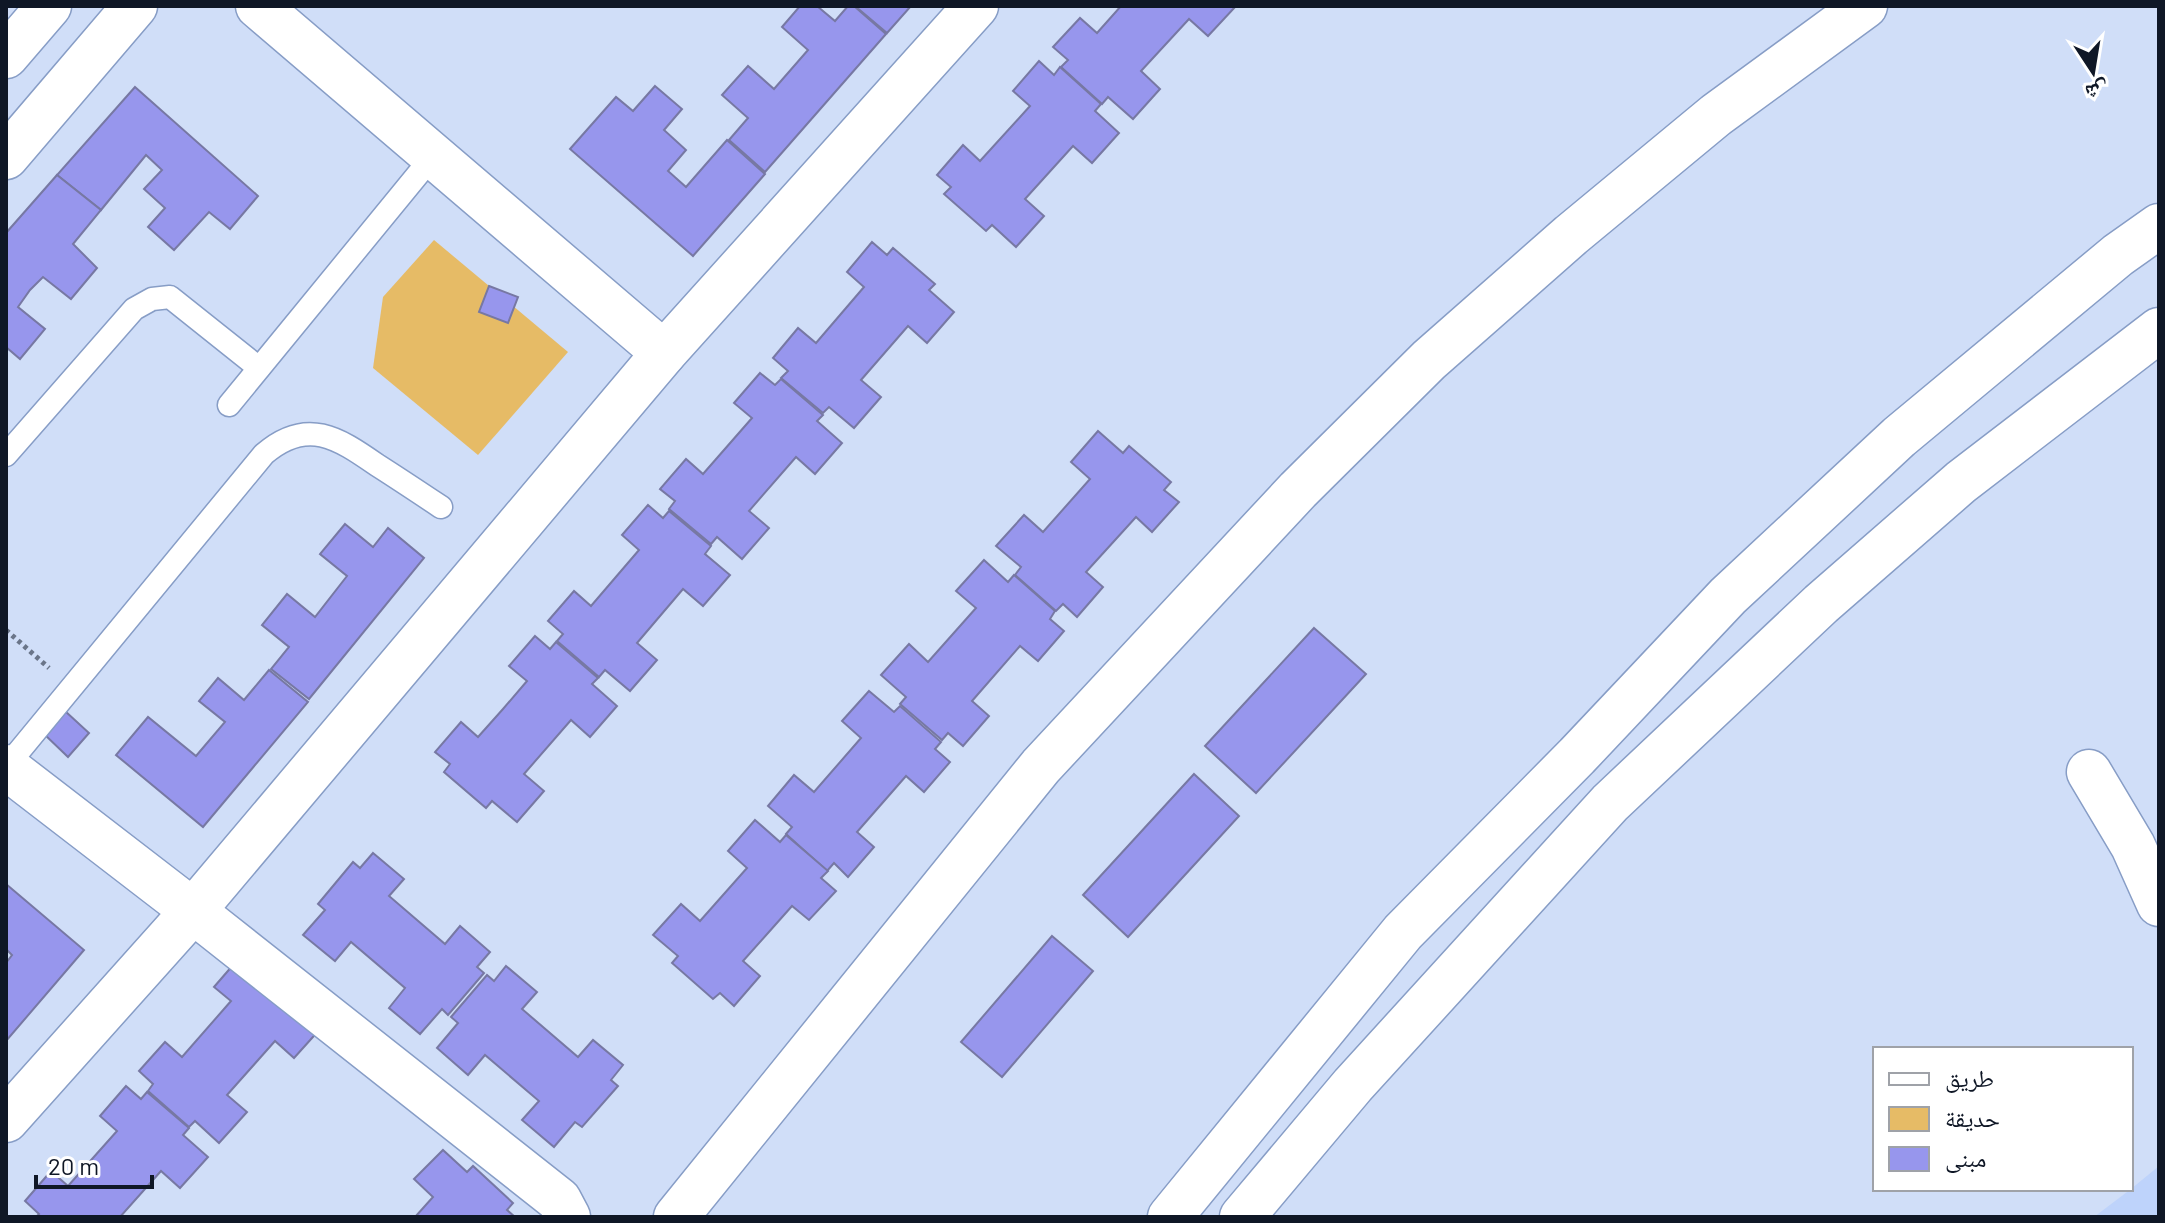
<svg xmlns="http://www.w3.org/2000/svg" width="2165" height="1223" font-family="Barlow,'Noto Naskh Arabic',sans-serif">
<rect width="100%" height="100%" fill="#d0def8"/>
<polygon fill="#bed3fb" points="2159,1166 2159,1217 2094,1217 2131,1189"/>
<polygon fill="#e6bb66" points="434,240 568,352 478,455 373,368 383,297"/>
<g fill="#9796ed" stroke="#7778a3" stroke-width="2">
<polygon points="800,6 817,6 835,21 848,6 854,6 886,34 765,172 729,140 748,118 722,95 748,66 774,89 808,50 782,27"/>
<polygon points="855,6 911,6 887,33"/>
<polygon points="1121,6 1236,6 1208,36 1189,19 1141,71 1160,89 1133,119 1108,97 1102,104 1061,67 1068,60 1053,47 1080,18 1097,33"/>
<polygon points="1039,61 1054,75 1060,67 1101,104 1095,111 1119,133 1092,163 1073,146 1025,199 1044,216 1016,247 992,225 986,231 944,194 951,187 937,175 963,145 980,161 1030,106 1013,91"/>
<polygon points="655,86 682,109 664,130 686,150 668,171 686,187 727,140 765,174 693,256 570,149 616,97 633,111"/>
<polygon points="135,87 258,196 230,229 209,212 174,250 148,227 165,208 144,189 162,170 146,155 101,210 57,175"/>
<polygon points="57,175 101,210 73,244 97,268 71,299 43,277 30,290 18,307 45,329 20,359 6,347 6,233"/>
<polygon points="872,242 887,255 893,248 935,284 929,290 954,312 927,343 908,326 861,380 881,397 854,428 829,407 823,413 781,378 788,371 773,358 798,328 816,343 864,287 847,272"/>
<polygon points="489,286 518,297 508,323 479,312"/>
<polygon points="760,373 775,385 781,379 823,415 817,421 842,443 815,474 796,457 749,511 769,528 742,559 717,537 711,544 669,509 675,501 660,489 686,459 703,474 752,418 734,403"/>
<polygon points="1098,431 1123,453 1129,446 1171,482 1164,490 1179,502 1152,532 1136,517 1086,572 1103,587 1077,617 1063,604 1056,611 1015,575 1021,567 996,546 1024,515 1043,532 1090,479 1071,462"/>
<polygon points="648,505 663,518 669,511 711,546 705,554 730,575 703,606 683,589 637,643 657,660 630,691 605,670 599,677 557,641 563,634 548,621 574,591 591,606 639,550 622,535"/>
<polygon points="345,524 373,547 388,528 424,558 309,699 271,669 289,647 262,625 287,594 315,617 347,576 320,554"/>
<polygon points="984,560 1008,582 1014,575 1055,611 1050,619 1064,631 1038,661 1020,646 972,701 989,716 963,746 948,733 942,740 900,704 906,697 881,675 909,644 928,662 976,608 956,591"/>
<polygon points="1314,628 1366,674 1256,793 1205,746"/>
<polygon points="535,636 550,649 556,642 598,678 592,684 617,706 590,737 571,720 524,774 544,791 517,822 492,801 486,808 444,772 450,764 435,752 461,722 478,737 503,709 527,681 509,666"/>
<polygon points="269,670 308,702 203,827 116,755 148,717 196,756 225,722 199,701 218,678 244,700"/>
<polygon points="869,691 894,712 900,706 941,742 935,749 950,762 924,792 906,776 857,832 874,847 848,877 834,863 827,871 786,834 792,827 768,806 794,775 814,792 861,738 842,721"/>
<polygon points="65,711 89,733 68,757 44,734"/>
<polygon points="1194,774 1239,816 1128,937 1083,895"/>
<polygon points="755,820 780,842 786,835 828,871 821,878 836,891 809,920 792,906 768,933 743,961 760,976 734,1006 720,993 713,999 672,963 678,956 653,935 681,904 700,921 747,868 728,851"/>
<polygon points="373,853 404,879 389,896 445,944 460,926 490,952 477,967 484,973 448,1015 442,1009 420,1034 389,1008 405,988 351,942 335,961 303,935 325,910 318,904 353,862 360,868"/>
<polygon points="6,884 84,950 6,1041 6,963 12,955 6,949"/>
<polygon points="1052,936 1093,971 1002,1077 961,1042"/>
<polygon points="240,957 321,1028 294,1058 275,1041 227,1095 247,1112 219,1143 195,1121 189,1127 148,1091 153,1084 139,1071 165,1042 182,1057 231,1001 214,987"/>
<polygon points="506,966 537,992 522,1009 578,1057 593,1040 623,1065 611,1080 618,1086 582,1127 575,1122 554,1147 522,1120 539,1101 485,1055 468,1075 437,1048 458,1023 451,1017 487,975 494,981"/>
<polygon points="126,1086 141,1099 147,1092 189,1128 183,1135 208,1157 180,1188 161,1171 120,1217 36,1217 39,1214 25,1201 51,1171 68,1186 117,1131 100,1116"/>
<polygon points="443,1150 467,1172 473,1166 513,1203 507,1210 515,1217 415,1217 433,1197 414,1179"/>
</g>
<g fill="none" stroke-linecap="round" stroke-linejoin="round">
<g stroke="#879dc6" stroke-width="25">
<g id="service">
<polyline points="229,405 433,156"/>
<polyline points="6,455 134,309 152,299 170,297 259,368"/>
<path d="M6,767L264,454C307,417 338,438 377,465C399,479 420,493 441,507"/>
</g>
</g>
<g stroke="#879dc6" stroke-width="47">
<g id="minor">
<polyline points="258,6 664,353"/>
<polyline points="6,767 193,911 559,1200 568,1217"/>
<polyline points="2089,772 2133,846 2159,904"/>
<polyline points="6,1120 193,911 664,353 976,6"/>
<polyline points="676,1217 1041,766 1298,490 1429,360 1571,235 1716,115 1865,6"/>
</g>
</g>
<g stroke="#879dc6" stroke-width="47">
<g id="tertiary">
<polyline points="6,56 49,6"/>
<polyline points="6,157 135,6"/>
</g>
</g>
<g stroke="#879dc6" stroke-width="47">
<g id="primary">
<polyline points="1170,1217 1403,932 1577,756 1728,596 1899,437 2118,255 2159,226"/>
<polyline points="1242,1217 1353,1085 1610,803 1821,604 1961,482 2159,330"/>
</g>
</g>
<polyline stroke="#6a7589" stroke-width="5" stroke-dasharray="4 4" stroke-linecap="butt" points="6,630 49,668"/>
<use href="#service" stroke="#fff" stroke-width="22"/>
<use href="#minor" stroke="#fff" stroke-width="44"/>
<use href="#tertiary" stroke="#fff" stroke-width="44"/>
<use href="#primary" stroke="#fff" stroke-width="44"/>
</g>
<rect width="2165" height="1223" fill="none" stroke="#0f1726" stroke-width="16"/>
<rect x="1873" y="1047" width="260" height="144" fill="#ffffff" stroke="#9fa2a8" stroke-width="2"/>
<rect x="1889" y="1073" width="40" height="12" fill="#ffffff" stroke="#9fa2a8" stroke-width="2"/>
<text x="1945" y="1087" font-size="24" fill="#0f1726">طريق</text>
<rect x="1889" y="1107" width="40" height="24" fill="#e6bb66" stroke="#9fa2a8" stroke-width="2"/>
<text x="1945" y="1127" font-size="24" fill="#0f1726">حديقة</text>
<rect x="1889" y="1147" width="40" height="24" fill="#9796ed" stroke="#9fa2a8" stroke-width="2"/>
<text x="1945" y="1167" font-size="24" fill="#0f1726">مبنى</text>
<g transform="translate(2093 72) rotate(168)" stroke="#ffffff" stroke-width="6" paint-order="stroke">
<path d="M0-6L14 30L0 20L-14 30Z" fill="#0f1726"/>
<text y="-12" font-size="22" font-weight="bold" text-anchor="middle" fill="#0f1726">ش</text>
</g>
<path d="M36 1175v12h116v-12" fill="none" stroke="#0f1726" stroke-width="4"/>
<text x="48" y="1175" font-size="24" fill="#0f1726" stroke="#ffffff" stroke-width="6" paint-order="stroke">20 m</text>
</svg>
